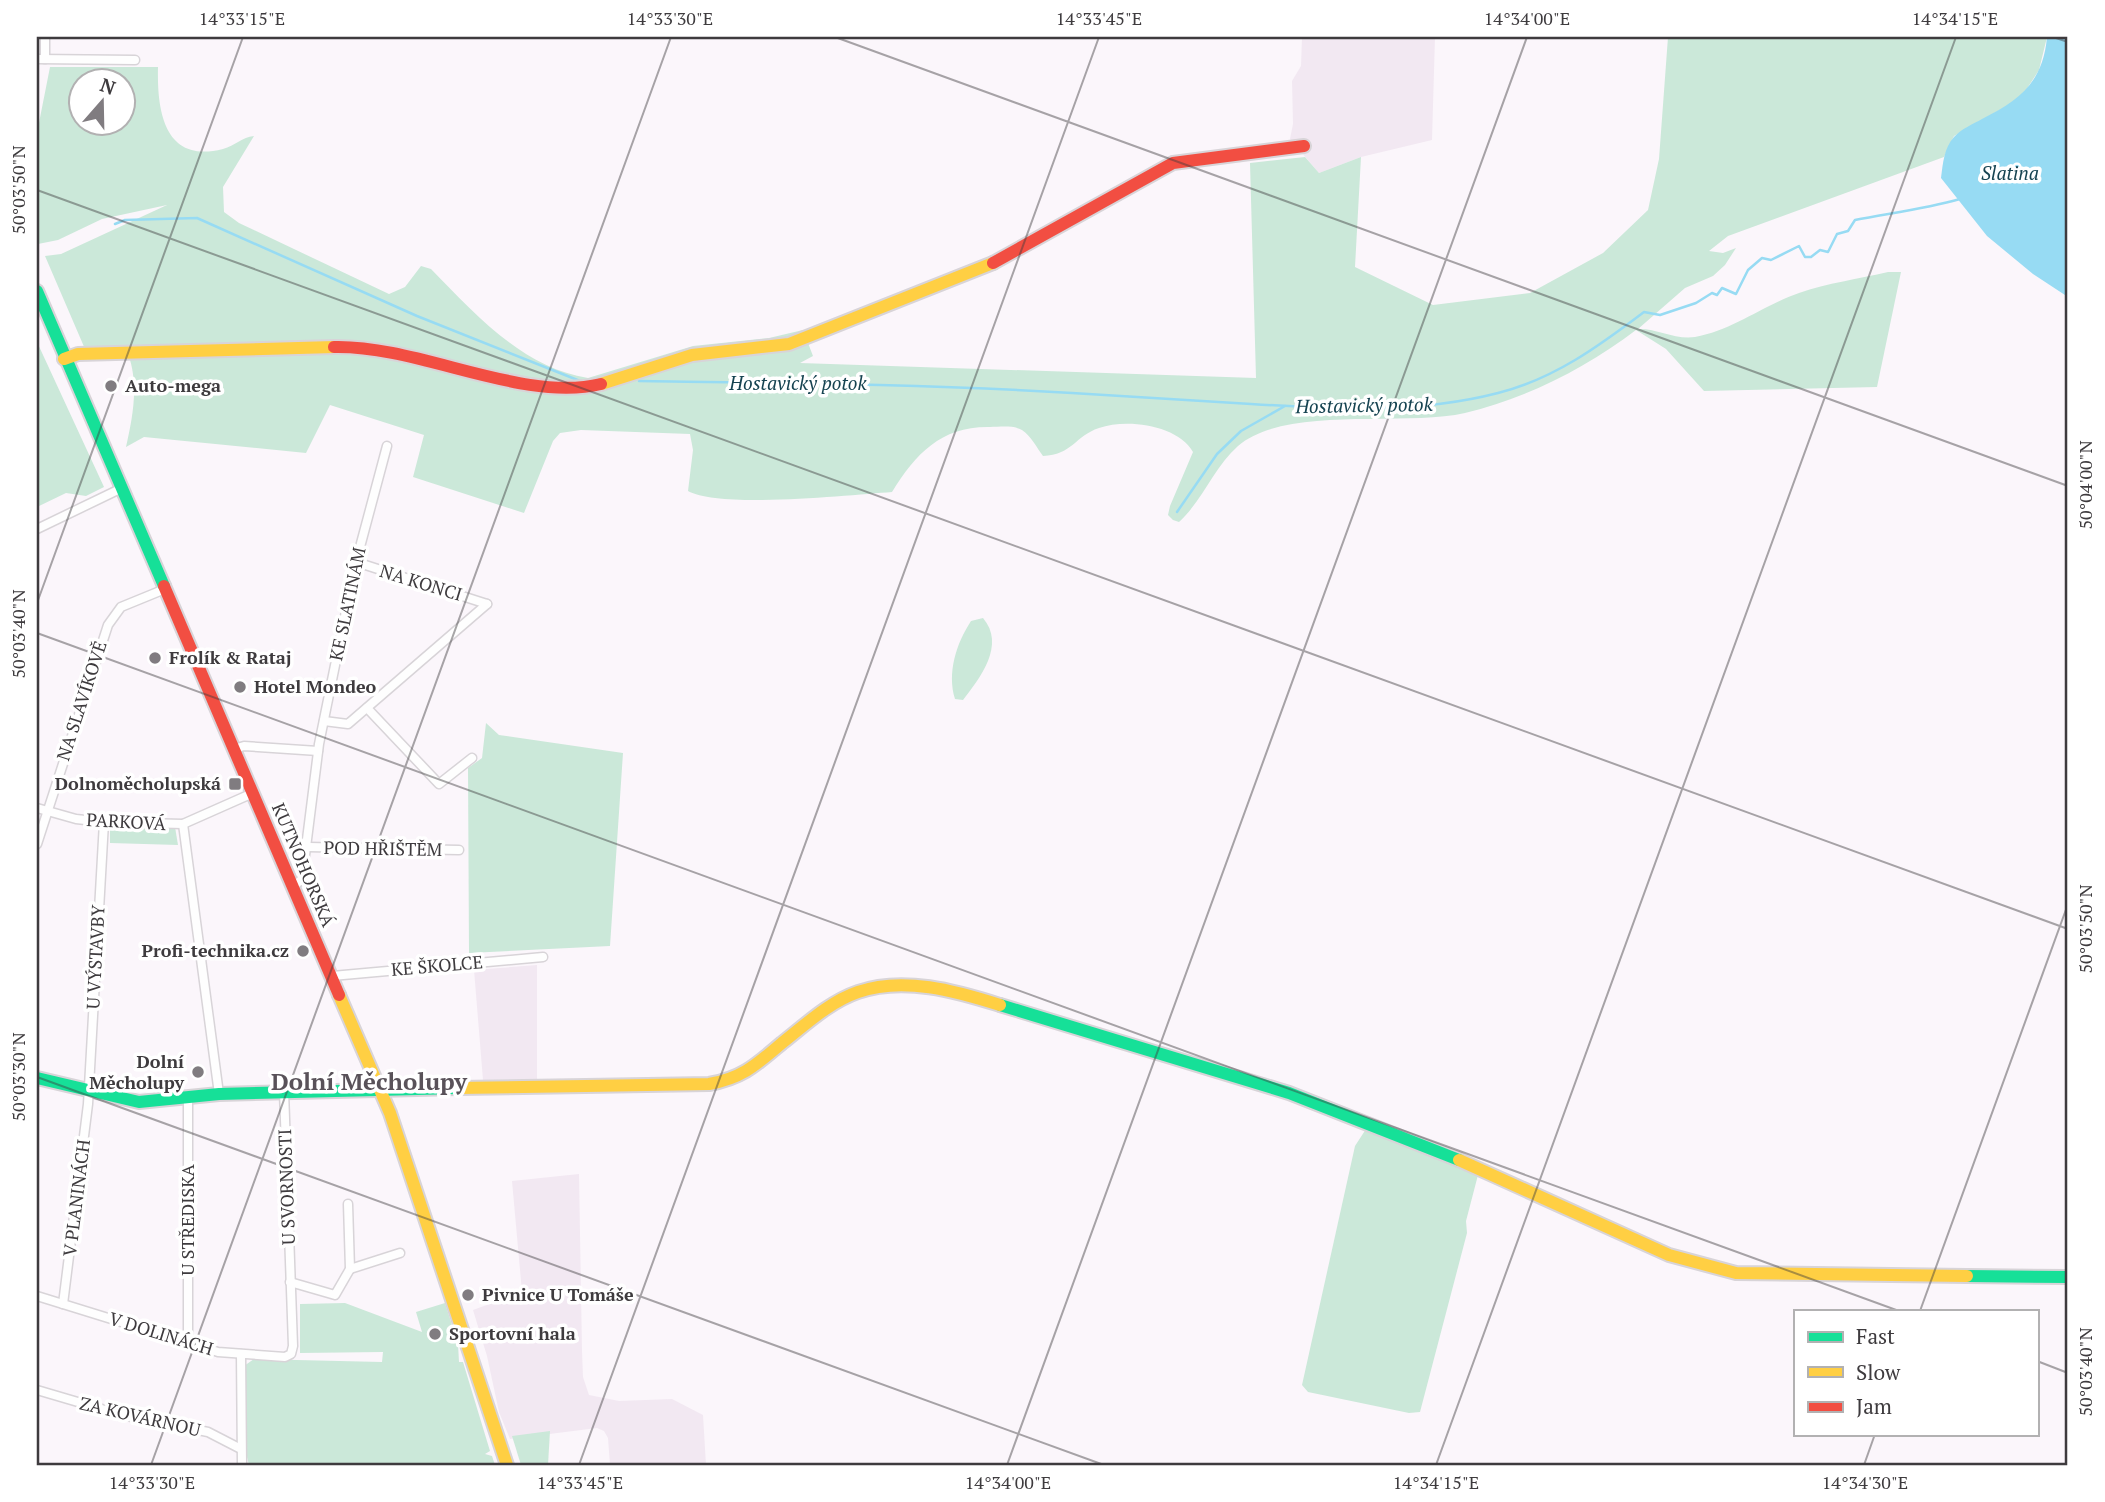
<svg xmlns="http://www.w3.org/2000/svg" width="2105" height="1502" font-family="'PT Serif',serif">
<rect width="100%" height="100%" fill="#fbf6fb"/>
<g fill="#f2e8f2">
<polygon points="1302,37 1435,37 1432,140 1361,157 1319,173 1290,139 1293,124 1292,81 1301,66"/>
<polygon points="537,965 537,1079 483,1080 474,970"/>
<polygon points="579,1174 582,1351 583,1377 589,1395 619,1401 672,1399 703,1415 706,1465 610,1465 608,1438 604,1431 597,1428 510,1439 499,1412 487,1356 473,1310 522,1292 512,1181"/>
</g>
<g fill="#cbe8d9" fill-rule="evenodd">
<path d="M1668,37H2047L2039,70L2024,93L2012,103L1954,136L1944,157L1728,236L1709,251L1723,253L1736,248L1725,265L1713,276L1685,288L1638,329C1656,328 1675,340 1695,337C1733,330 1764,305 1799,293C1827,283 1859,279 1888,272H1901L1877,387L1704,391L1666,349L1636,330C1586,368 1527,398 1465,413C1403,427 1285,405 1238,446C1214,467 1203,500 1179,522L1173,520L1168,515L1170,506L1193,452C1178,425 1127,418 1099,428C1075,436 1072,455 1043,456C1037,448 1031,436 1022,430C1014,425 1000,427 990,427C942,426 916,453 892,492C850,495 720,509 688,491L693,450L690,434L581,430L560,433L553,441L524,513L413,477L424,435L330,405L306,453L144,437L126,447C133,416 140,380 126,349H85L45,256L61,254L167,205L102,219L58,240L38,244L37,242V133L50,67H158C157,111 164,164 223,149C235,146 242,137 254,136L223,187L224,212L239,223L389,294L405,287L421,266L431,269C475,314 523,368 588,378L693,346L769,338L803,330L813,356L800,363L1256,378L1250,163L1305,157L1319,173L1361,157L1355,267L1433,305L1530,293L1603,253L1648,210L1659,159ZM80,80H122V122H80Z"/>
<polygon points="37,342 104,487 86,496 66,493 37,507"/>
<path d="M983,618C1006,645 980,678 963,700L955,699C947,673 956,644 971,621Z"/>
<polygon points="486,723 499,735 623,753 610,946 469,953 468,768 482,758"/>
<polygon points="110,827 175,827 178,845 110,843"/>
<polygon points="1366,1129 1478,1175 1466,1221 1467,1233 1420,1412 1409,1413 1308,1392 1302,1385 1355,1146"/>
<polygon points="345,1303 422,1332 416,1312 445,1303 458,1344 459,1362 463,1362 490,1451 485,1454 492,1456 495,1465 249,1465 245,1449 244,1366 254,1359 382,1362 383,1352 300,1353 300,1304"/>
<polygon points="550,1431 548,1465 521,1465 512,1436"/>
</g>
<path fill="#97dbf3" d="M2047,37H2068V297L2033,274L1987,236L1941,178C1943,163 1944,148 1954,137C1961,129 1973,124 1982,119C2020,100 2043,82 2047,37Z"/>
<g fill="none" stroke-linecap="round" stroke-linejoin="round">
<g stroke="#97dbf3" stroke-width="2.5">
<polyline points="115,224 125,220 197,218 417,316 580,381 590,381"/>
<path d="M639,381C784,383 928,384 1072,393C1132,397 1191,400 1251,404C1334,409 1417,414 1498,393C1554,379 1599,346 1644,312L1660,315L1696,303L1712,293L1717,295L1722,288L1736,294L1748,270L1762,258L1771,260L1799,246L1805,257H1811L1820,250L1828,252L1837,234L1848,231L1855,220C1891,213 1925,209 1960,199"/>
<polyline points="1177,512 1217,454 1241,431 1285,406"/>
</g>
<g stroke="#d8d4d8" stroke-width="11">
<g id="street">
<polyline points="37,59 135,60"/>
<polyline points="45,59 45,37"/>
<polyline points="37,529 122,488"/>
<polyline points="356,562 487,604"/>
<polyline points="367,708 439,784 472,758"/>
<polyline points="324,721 348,724 487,604"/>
<polyline points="234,749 244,746 318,751"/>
<polyline points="37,808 76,819 104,822 183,824 253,793"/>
<polyline points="183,824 219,1094"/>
<polyline points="37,844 108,625 121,607 165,589"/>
<polyline points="308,847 459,850"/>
<polyline points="294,886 302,879 319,744 356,562 387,446"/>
<polyline points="332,976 543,957"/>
<polyline points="188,1097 188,1343"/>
<polyline points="350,1269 400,1253"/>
<polyline points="290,1282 335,1295 350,1269 348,1204"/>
<polyline points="37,1296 218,1352 285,1357 291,1354 293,1346 284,1091"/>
<polyline points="63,1304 88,1104 104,822"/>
<polyline points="241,1354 242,1465"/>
<polyline points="37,1390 122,1415 208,1432 241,1449"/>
</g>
</g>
<g stroke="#d8d4d8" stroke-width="16">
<g id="fast">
<polyline points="37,291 164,586"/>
<polyline points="1000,1005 1289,1093 1459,1160"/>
<polyline points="37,1078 139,1102 219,1094 458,1088"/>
<polyline points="1967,1276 2068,1277"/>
</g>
</g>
<g stroke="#d8d4d8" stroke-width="16">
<g id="slow">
<polyline points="64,359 78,354 334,347"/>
<polyline points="601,384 692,355 789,344 993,263"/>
<polyline points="339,995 390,1113 507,1465"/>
<path d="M458,1088L709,1084C743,1078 757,1064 782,1043C805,1025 829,1002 858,992C903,976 956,991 1000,1005"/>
<polyline points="1459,1160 1669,1255 1736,1273 1967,1276"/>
</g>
</g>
<g stroke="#d8d4d8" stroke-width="16">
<g id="jam">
<polyline points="993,263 1173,163 1304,146"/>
<path d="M334,347C419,345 522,403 601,384"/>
<polyline points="164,586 339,995"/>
</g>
</g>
<use href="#street" stroke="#fefefe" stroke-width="8"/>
<use href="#fast" stroke="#16e098" stroke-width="12"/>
<use href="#slow" stroke="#ffcf43" stroke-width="12"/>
<use href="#jam" stroke="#f24e42" stroke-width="12"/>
</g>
<path fill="none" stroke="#3e3b3e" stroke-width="2" stroke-opacity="0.45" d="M835,37L2068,486M2053,37L2068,42M37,190L2068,929M37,603L243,37M37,633L1899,1311M37,1077L1104,1465M1920,1311L2068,904M2037,1361L2068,1373M151,1465L671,37M579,1465L1099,37M1007,1465L1527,37M1436,1465L1956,37M1864,1465L1875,1434"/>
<g fill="#807c80" stroke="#fff" stroke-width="2.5">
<circle cx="111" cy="386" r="7"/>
<circle cx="155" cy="658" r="7"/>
<circle cx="240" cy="687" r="7"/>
<rect x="228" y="777" width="14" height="14" rx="3.5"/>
<circle cx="303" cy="951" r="7"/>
<circle cx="198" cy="1072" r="7"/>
<circle cx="468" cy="1295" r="7"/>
<circle cx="435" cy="1334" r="7"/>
</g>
<g text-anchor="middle" stroke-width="7" stroke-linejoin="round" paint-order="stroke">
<g font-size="18" font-weight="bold" fill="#3e3b3e" stroke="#fff" text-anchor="start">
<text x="125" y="392">Auto-mega</text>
<text x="169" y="664">Frolík &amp; Rataj</text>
<text x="254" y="693">Hotel Mondeo</text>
<text x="221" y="790" text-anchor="end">Dolnoměcholupská</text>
<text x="289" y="957" text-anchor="end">Profi-technika.cz</text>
<text x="184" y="1068" text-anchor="end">Dolní<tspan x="184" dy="21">Měcholupy</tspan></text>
<text x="482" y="1301">Pivnice U Tomáše</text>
<text x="449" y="1340">Sportovní hala</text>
</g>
<g font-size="18" fill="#3e3b3e" stroke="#fff">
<text transform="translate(421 583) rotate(17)" y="6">NA KONCI</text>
<text transform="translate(348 604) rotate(-78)" y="6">KE SLATINÁM</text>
<text transform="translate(82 701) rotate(-72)" y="6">NA SLAVÍKOVĚ</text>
<text transform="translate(126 822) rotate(3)" y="6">PARKOVÁ</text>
<text transform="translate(383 849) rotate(1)" y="6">POD HŘIŠTĚM</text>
<text transform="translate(303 865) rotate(67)" y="6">KUTNOHORSKÁ</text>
<text transform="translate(96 957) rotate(-87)" y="6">U VÝSTAVBY</text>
<text transform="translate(437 966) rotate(-5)" y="6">KE ŠKOLCE</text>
<text transform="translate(287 1187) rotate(-92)" y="6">U SVORNOSTI</text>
<text transform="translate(77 1198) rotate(-83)" y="6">V PLANINÁCH</text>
<text transform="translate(188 1220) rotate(-90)" y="6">U STŘEDISKA</text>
<text transform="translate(161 1334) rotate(17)" y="6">V DOLINÁCH</text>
<text transform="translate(140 1417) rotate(13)" y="6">ZA KOVÁRNOU</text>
</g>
<g font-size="19" font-style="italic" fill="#164351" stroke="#fff">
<text x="2010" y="180">Slatina</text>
<text x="798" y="390">Hostavický potok</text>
<text transform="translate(1364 405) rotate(-1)" y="7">Hostavický potok</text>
</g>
<g font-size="24" font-weight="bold" fill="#595259" stroke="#fff">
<text x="369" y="1090">Dolní Měcholupy</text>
</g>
</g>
<rect width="2105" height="1502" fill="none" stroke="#ffffff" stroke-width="77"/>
<rect x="1794" y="1310" width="245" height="126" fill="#ffffff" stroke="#b2b1b2" stroke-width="2"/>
<rect x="1808" y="1332" width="35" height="10" fill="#16e098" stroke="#b2b1b2" stroke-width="2"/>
<text x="1856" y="1344" font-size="21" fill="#3e3b3e">Fast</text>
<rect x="1808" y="1367" width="35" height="10" fill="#ffcf43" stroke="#b2b1b2" stroke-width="2"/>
<text x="1856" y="1380" font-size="21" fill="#3e3b3e">Slow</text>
<rect x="1808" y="1402" width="35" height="10" fill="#f24e42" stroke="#b2b1b2" stroke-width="2"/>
<text x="1856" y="1414" font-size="21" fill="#3e3b3e">Jam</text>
<g transform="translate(102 102) rotate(20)"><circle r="33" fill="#ffffff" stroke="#b2b1b2" stroke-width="2"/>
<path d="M0-5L12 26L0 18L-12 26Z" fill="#807c80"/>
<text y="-10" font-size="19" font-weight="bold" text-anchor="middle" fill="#3e3b3e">N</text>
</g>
<rect x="38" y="38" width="2028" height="1426" fill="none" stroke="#3e3b3e" stroke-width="2.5"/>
<g font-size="18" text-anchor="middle" fill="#3e3b3e">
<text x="242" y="25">14°33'15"E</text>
<text x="670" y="25">14°33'30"E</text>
<text x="1099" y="25">14°33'45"E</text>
<text x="1527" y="25">14°34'00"E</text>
<text x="1955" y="25">14°34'15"E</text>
<text transform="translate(19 190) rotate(-90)" y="6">50°03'50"N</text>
<text transform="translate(2086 485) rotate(-90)" y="6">50°04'00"N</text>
<text transform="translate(19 634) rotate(-90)" y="6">50°03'40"N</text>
<text transform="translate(2086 929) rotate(-90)" y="6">50°03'50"N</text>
<text transform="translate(19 1077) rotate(-90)" y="6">50°03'30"N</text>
<text transform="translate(2086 1372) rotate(-90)" y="6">50°03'40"N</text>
<text x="152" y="1489">14°33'30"E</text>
<text x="580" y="1489">14°33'45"E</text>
<text x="1008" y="1489">14°34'00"E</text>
<text x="1436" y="1489">14°34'15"E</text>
<text x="1865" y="1489">14°34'30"E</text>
</g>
</svg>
